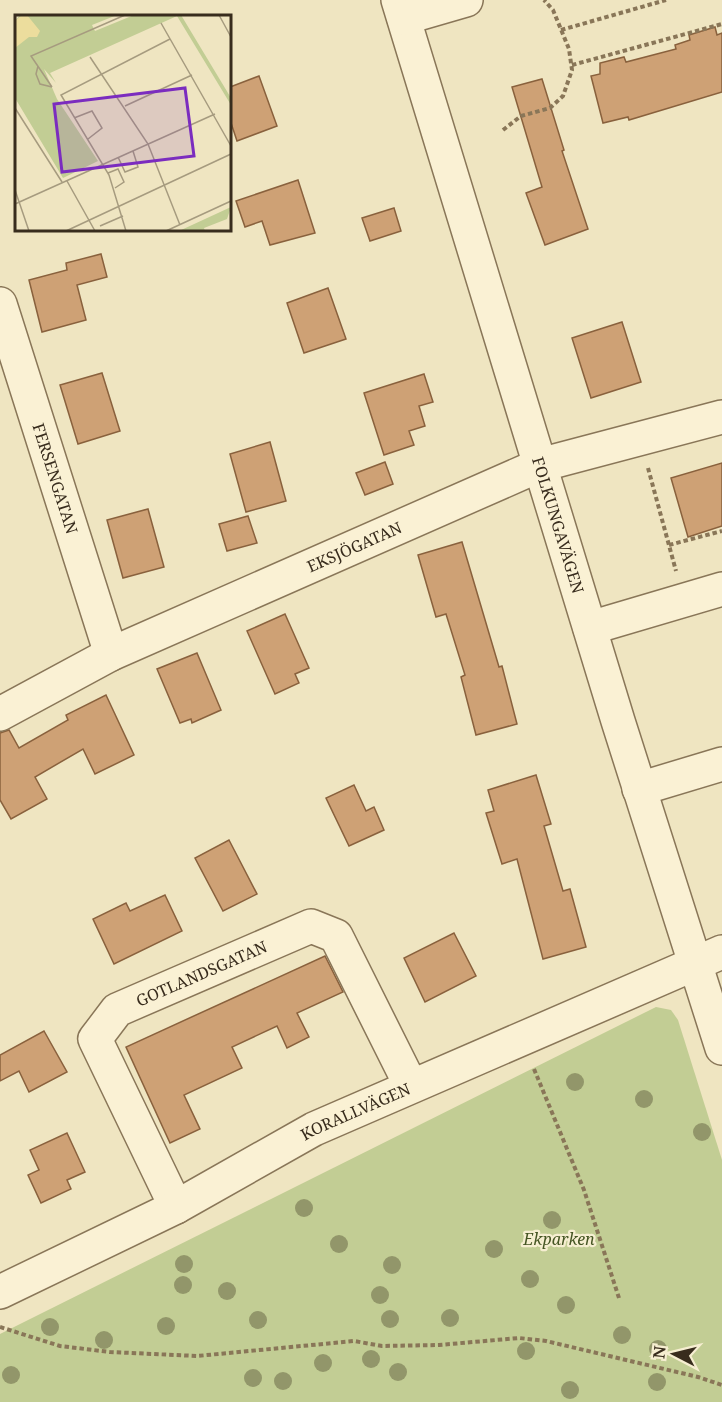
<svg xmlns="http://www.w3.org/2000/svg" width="722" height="1402" font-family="'Noto Serif',serif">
<rect width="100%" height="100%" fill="#efe5c1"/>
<polygon fill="#c2cd94" points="656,1007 671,1010 678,1020 722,1160 722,1402 0,1402 0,1334"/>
<g fill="#cea175" stroke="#89613d" stroke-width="1.5">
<polygon points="715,27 717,35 722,33 722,92 629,120 628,117 603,123 591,76 600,74 600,63 624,57 626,62 676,49 675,45 690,40 689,35"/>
<polygon points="259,76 277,126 237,141 230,120 230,87"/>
<polygon points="542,79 564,150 562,151 588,229 545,245 526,193 542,187 512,87"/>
<polygon points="298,180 315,233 270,245 262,221 245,227 236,201"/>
<polygon points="394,208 401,231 370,241 362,218"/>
<polygon points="101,254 107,277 77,285 86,320 42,332 29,280 67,270 66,263"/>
<polygon points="328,288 346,339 304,353 287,303"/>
<polygon points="622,322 641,382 591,398 572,338"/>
<polygon points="102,373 120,431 78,444 60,385"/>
<polygon points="424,374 433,402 419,406 425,426 409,431 414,445 384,455 364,393"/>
<polygon points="270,442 286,501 246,512 230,454"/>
<polygon points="385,462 393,484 365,495 356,473"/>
<polygon points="722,463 722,526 688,537 671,478"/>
<polygon points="148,509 164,567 123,578 107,520"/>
<polygon points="248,516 257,543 227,551 219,524"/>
<polygon points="462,542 499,667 502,666 517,724 476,735 461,677 465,675 446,614 436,617 418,555"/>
<polygon points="285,614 309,668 295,674 299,683 275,694 247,631"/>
<polygon points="197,653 221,710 192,723 191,719 180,723 157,669"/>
<polygon points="106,695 134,755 95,774 83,749 35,777 47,799 11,819 0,800 0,733 9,730 19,748 68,720 66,715"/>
<polygon points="536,775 551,824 544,826 563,891 570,889 586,947 543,959 517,859 502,864 486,813 494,811 488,790"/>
<polygon points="354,785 366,811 374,807 384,830 349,846 326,798"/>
<polygon points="229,840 257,894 223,911 195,858"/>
<polygon points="165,895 182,931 114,964 93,919 126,903 130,911"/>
<polygon points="454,933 476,976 425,1002 404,958"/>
<polygon points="325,956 343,992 297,1013 309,1037 287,1048 277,1026 232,1047 242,1068 184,1095 200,1129 170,1143 126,1047"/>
<polygon points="44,1031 67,1072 29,1092 19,1071 0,1081 0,1055"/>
<polygon points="67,1133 85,1172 67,1180 71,1189 41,1203 28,1175 39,1170 30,1150"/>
</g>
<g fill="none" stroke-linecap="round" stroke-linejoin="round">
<g stroke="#897658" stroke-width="36">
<g id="minor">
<path id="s1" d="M398,0L618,721L722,1048"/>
<polyline points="404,18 466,0"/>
<path id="s2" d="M0,304L111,654"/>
<polyline points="590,628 722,589"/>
<path id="s3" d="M0,714L111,654L540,465L722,417"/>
<polyline points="639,789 722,764"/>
<path id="s4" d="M176,1207L95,1039L117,1010L311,926L336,936L411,1086"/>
<path id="s5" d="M0,1292L176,1207L314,1129L722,952"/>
</g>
</g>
<g stroke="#897658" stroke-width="4" stroke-dasharray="4.5 3" stroke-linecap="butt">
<polyline points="561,30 666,0"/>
<polyline points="572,65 722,24"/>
<polyline points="503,130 521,116 550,108 563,96 572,70 569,49 553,10 544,0"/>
<polyline points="648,468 676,571"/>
<polyline points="669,545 722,531"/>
<polyline points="534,1069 584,1190 619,1298"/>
<polyline points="0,1327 60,1346 110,1352 197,1356 354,1341 382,1346 439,1345 519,1338 546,1341 698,1377 722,1385"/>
</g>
<use href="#minor" stroke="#faf1d4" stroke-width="33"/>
</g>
<g fill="#92966a">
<circle cx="575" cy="1082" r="9"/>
<circle cx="644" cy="1099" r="9"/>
<circle cx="702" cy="1132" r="9"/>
<circle cx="304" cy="1208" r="9"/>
<circle cx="552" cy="1220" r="9"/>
<circle cx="339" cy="1244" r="9"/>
<circle cx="494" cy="1249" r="9"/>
<circle cx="184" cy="1264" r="9"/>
<circle cx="392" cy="1265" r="9"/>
<circle cx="530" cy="1279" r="9"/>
<circle cx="183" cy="1285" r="9"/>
<circle cx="227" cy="1291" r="9"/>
<circle cx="380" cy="1295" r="9"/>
<circle cx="566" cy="1305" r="9"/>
<circle cx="450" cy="1318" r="9"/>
<circle cx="390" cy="1319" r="9"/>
<circle cx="258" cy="1320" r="9"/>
<circle cx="166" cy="1326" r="9"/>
<circle cx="50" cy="1327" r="9"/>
<circle cx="622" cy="1335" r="9"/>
<circle cx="104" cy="1340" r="9"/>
<circle cx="658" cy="1349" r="9"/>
<circle cx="526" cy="1351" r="9"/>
<circle cx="371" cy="1359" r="9"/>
<circle cx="323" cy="1363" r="9"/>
<circle cx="398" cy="1372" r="9"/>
<circle cx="11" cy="1375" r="9"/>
<circle cx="253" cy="1378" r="9"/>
<circle cx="283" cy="1381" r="9"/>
<circle cx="657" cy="1382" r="9"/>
<circle cx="570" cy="1390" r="9"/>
</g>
<g text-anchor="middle" stroke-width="4.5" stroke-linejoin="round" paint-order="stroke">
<g font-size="16" fill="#382c1d" stroke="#f6eed1">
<text dy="6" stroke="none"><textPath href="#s2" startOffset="183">FERSENGATAN</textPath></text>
<text dy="6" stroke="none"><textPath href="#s1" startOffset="549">FOLKUNGAVÄGEN</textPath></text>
<text dy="6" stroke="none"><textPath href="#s3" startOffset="392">EKSJÖGATAN</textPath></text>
<text dy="6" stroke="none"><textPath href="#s4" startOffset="315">GOTLANDSGATAN</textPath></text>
<text dy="6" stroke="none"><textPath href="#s5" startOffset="399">KORALLVÄGEN</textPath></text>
</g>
<g font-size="16" font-style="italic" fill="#455523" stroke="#f6eed1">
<text x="559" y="1245">Ekparken</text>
</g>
</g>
<g transform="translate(15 15)">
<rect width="216" height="216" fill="#efe5c1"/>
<path d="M5,0H102L77,10L80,16L119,0H166L216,83V90L162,1L35,58L41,68L29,54L42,84L83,146L48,163L0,83V6ZM216,192L212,204L189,213L190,216H164Z" fill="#c2cd94"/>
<path d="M7,0H12L25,16L22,22H14L0,33V6Z" fill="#ecdd9d"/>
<path fill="none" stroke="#a69b7f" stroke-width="1.5" d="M204,0L216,22M146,8L216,131M75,42L133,129L165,210M23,51L21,59L25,69L37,72M37,72L16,41L110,0M110,91L177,60M0,93L47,167M59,103L77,96L87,113L73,124M103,142L110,157L123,152L118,136M93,158L103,154L109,167L100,173M52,166L80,216M0,175L14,216M0,189L200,99M85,211L108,201M51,216L216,139M111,216L94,160L46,80L155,24M151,216L216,186"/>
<path fill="#7b2cbf" fill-opacity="0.15" stroke="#7b2cbf" stroke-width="3" d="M170,73L179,141L47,157L39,89Z"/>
<rect width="216" height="216" fill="none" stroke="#382c1d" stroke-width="3"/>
</g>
<g transform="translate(674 1354) rotate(277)" stroke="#f6eed1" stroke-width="4.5" paint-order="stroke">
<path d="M0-4.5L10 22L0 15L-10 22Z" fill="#382c1d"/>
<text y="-9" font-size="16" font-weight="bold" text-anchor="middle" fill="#382c1d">N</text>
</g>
</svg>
